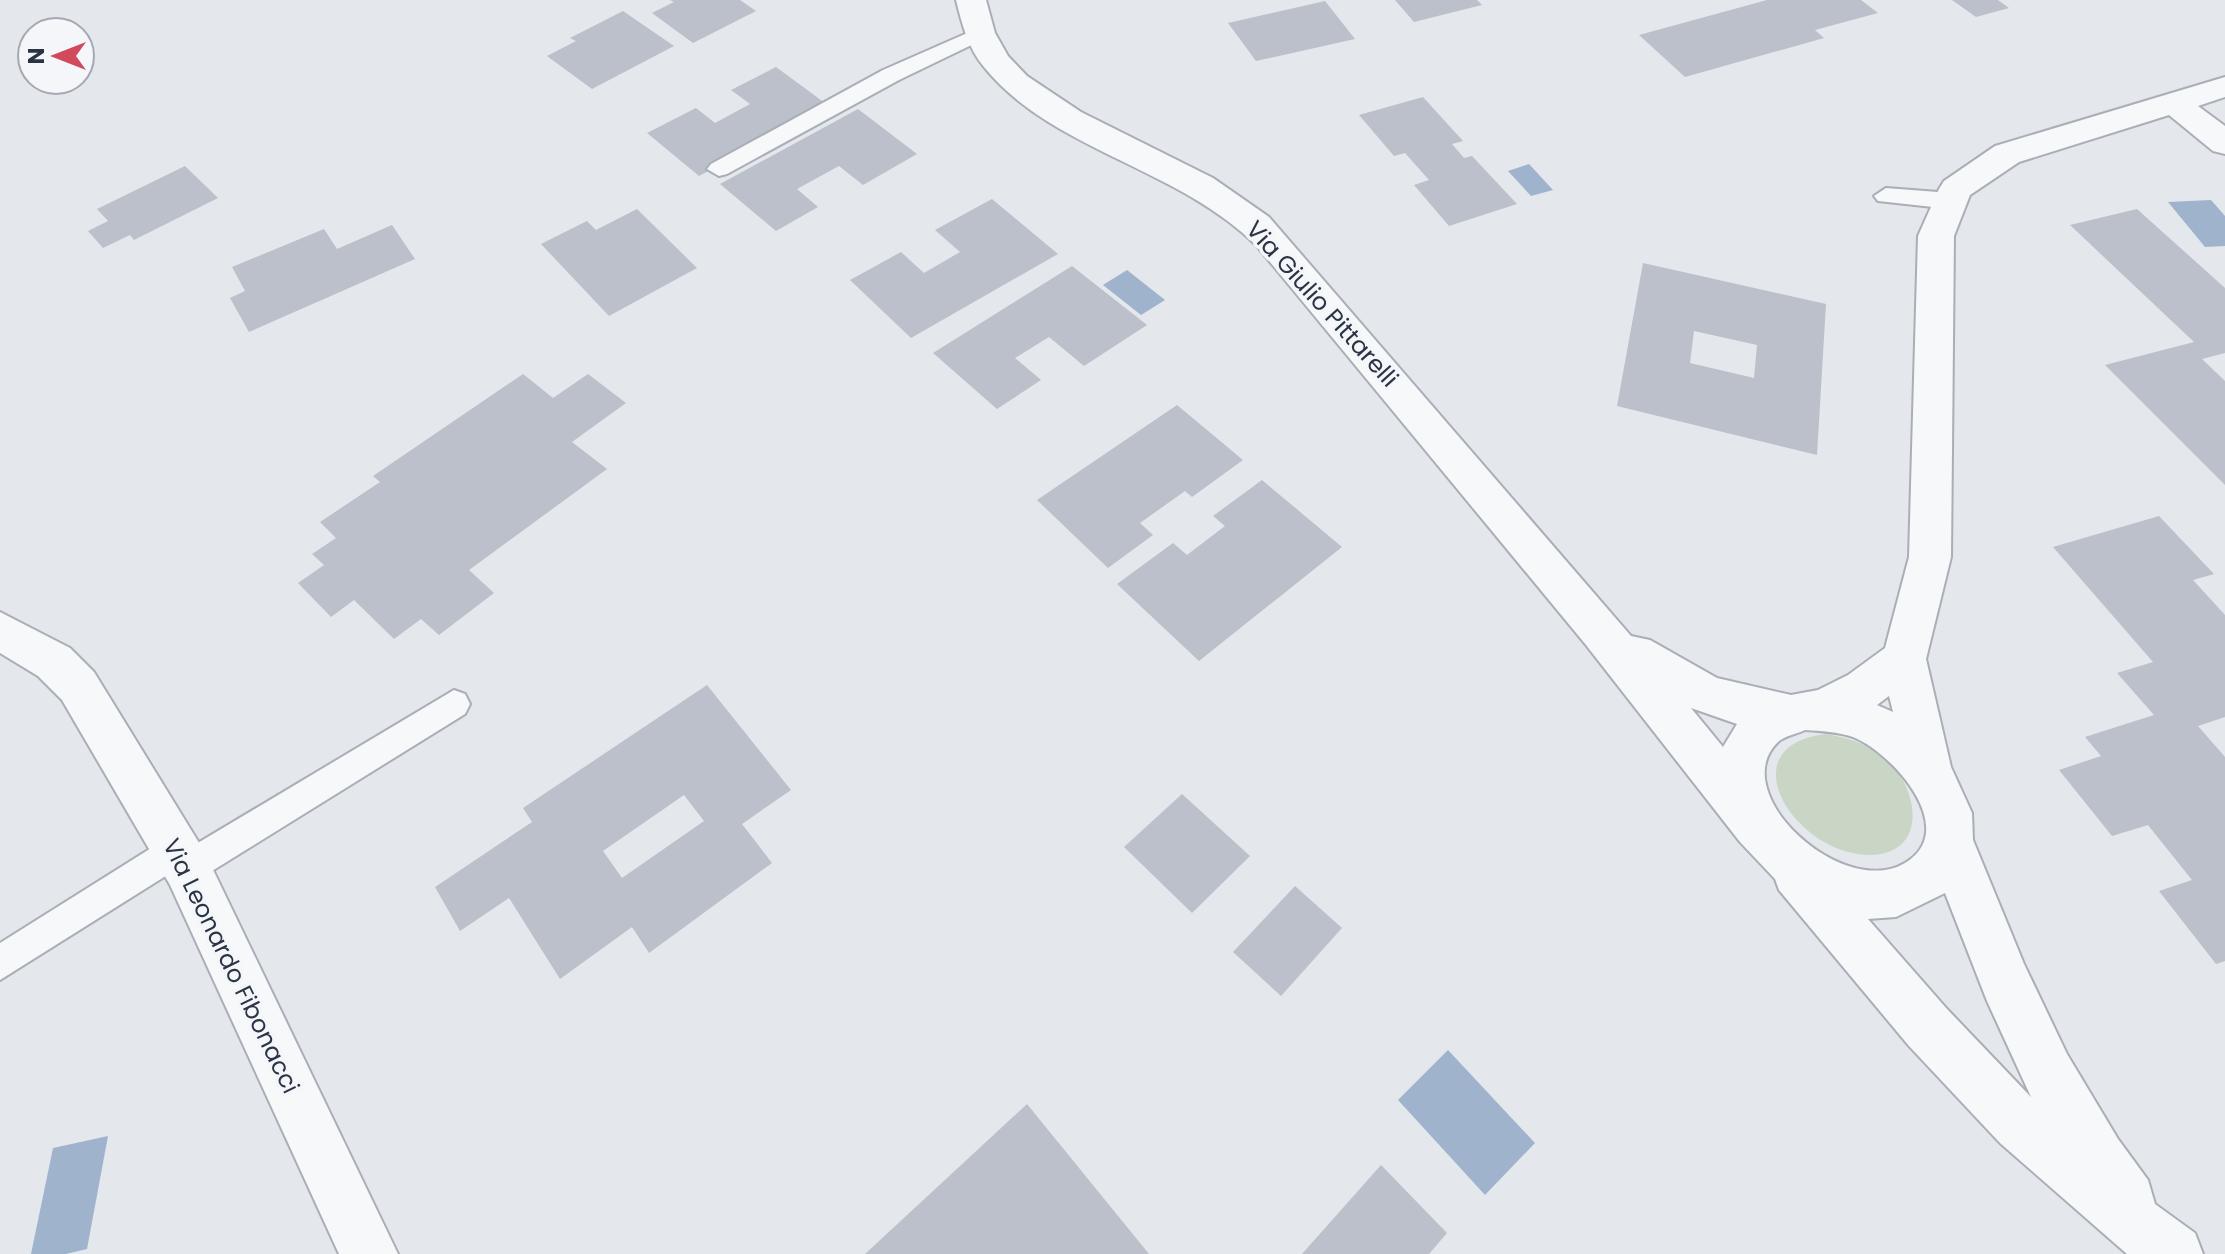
<svg xmlns="http://www.w3.org/2000/svg" width="2225" height="1254" font-family="Poppins,sans-serif">
<rect width="100%" height="100%" fill="#e4e7ec"/>
<path fill="#c9d6c5" d="M1826,734C1850,738 1873,745 1891,764C1920,794 1926,854 1870,855C1796,856 1725,746 1826,734Z"/>
<g fill="#9fb4cc">
<polygon points="1529,164 1553,190 1531,196 1508,171"/>
<polygon points="2211,200 2225,216 2225,246 2205,247 2168,202"/>
<polygon points="1127,270 1165,300 1141,315 1103,285"/>
<polygon points="1448,1050 1535,1143 1485,1195 1398,1100"/>
<polygon points="108,1136 87,1249 66,1254 31,1254 53,1148"/>
</g>
<g fill="#bbc0ca" fill-rule="evenodd">
<polygon points="670,0 740,0 756,11 693,43 652,13 674,2"/>
<polygon points="1395,0 1477,0 1482,5 1414,22"/>
<polygon points="1767,0 1861,0 1878,13 1815,30 1824,38 1685,77 1639,35"/>
<polygon points="1952,0 1998,0 2009,8 1976,17"/>
<polygon points="1325,1 1355,39 1256,61 1228,23"/>
<polygon points="623,11 674,46 592,89 547,56 576,41 570,38"/>
<polygon points="776,67 829,106 699,176 647,133 696,108 715,123 750,104 731,90"/>
<polygon points="1423,97 1463,141 1452,144 1464,158 1472,156 1517,204 1449,226 1414,185 1429,180 1405,153 1394,156 1359,115"/>
<polygon points="858,109 917,154 863,185 839,166 797,189 818,207 776,231 720,184"/>
<polygon points="185,166 218,198 134,240 130,235 103,248 88,231 108,221 97,209"/>
<polygon points="992,199 1058,254 911,338 850,280 901,252 924,273 960,252 935,230"/>
<polygon points="637,209 697,268 609,316 541,244 587,221 596,230"/>
<polygon points="2137,209 2225,288 2225,353 2202,359 2225,381 2225,485 2105,365 2194,342 2070,225"/>
<polygon points="392,225 415,259 249,332 230,298 245,291 232,267 324,229 337,249"/>
<path d="M1643,263L1826,304L1817,455L1617,406ZM1694,331L1757,345L1754,378L1690,363Z"/>
<polygon points="1072,266 1147,325 1084,366 1049,337 1015,358 1041,380 997,409 933,353"/>
<polygon points="523,374 553,398 588,374 626,403 572,442 607,469 469,570 494,593 439,635 421,619 394,639 354,600 331,617 298,583 324,565 312,554 336,538 320,522 380,482 373,476"/>
<polygon points="1177,405 1243,460 1192,497 1185,491 1140,523 1153,535 1108,568 1037,500"/>
<polygon points="1262,480 1342,547 1199,661 1117,584 1173,543 1187,555 1225,526 1213,516"/>
<polygon points="2159,516 2214,574 2193,580 2225,615 2225,717 2198,726 2225,757 2225,961 2216,964 2159,891 2192,880 2148,825 2112,836 2059,770 2101,756 2085,737 2154,715 2117,673 2153,662 2053,547"/>
<path d="M707,685L791,790L742,824L772,863L649,953L632,927L560,979L509,898L460,931L435,887L532,822L523,808ZM684,795L704,821L622,878L603,851Z"/>
<polygon points="1182,794 1250,856 1192,913 1124,847"/>
<polygon points="1295,886 1342,928 1281,996 1233,952"/>
<polygon points="1027,1104 1149,1254 865,1254"/>
<polygon points="1381,1165 1447,1233 1429,1254 1302,1254"/>
</g>
<g fill="none" stroke-linecap="round" stroke-linejoin="round">
<g stroke="#a9aeb7" stroke-width="4">
<g id="service">
<polygon points="981,27 991,33 988,37 899,80 727,174 719,176 707,169 711,164 883,70"/>
<polygon points="1886,188 1951,193 1963,201 1951,209 1878,201 1874,196"/>
<polygon points="454,690 465,694 470,704 465,714 199,879 187,884 175,879 172,872 0,980 0,943 164,840 176,835 188,840 191,847"/>
</g>
</g>
<g stroke="#a9aeb7" stroke-width="4">
<g id="minor">
<path d="M956,0H986L995,33L1008,56L1027,76L1081,112L1213,178L1269,217L1631,636L1650,640L1717,678L1791,695L1818,690L1848,675L1885,648L1909,557L1918,236L1939,189L1944,181L1995,146L2225,77V97L2198,106L2225,126V154L2213,151L2169,115L2019,162L1970,195L1954,236L1951,557L1926,659L1951,767L1972,813L1973,840L2024,964L2067,1054L2118,1139L2148,1180L2155,1204L2195,1233L2203,1254H2127L2000,1143L1909,1046L1779,890L1775,879L1740,842L1586,645L1256,245C1177,167 1051,150 984,67C968,48 962,24 956,0ZM1889,696L1893,712L1877,705ZM1691,708L1737,724L1723,747ZM1805,730C1821,731 1838,732 1853,737C1893,753 1961,830 1905,863C1843,900 1725,793 1778,742C1784,736 1797,734 1805,730ZM1945,893L1987,1001L2031,1097L1947,1009L1868,919L1896,917Z"/>
<polygon points="0,612 70,648 94,672 204,851 398,1254 339,1254 170,885 62,700 38,676 0,653"/>
</g>
</g>
<use href="#service" fill="#f7f8fa" fill-rule="evenodd"/>
<use href="#minor" fill="#f7f8fa" fill-rule="evenodd"/>
</g>
<g text-anchor="middle" stroke-width="7" stroke-linejoin="round" paint-order="stroke">
<g font-size="24" fill="#2b3445" stroke="#f4f6f9">
<text transform="translate(1322 304) rotate(48)" y="8">Via Giulio Pittarelli</text>
<text transform="translate(231 966) rotate(64)" y="8">Via Leonardo Fibonacci</text>
</g>
</g>
<g transform="translate(56 56) rotate(270)"><circle r="38" fill="#f4f6f9" stroke="#a4a8b1" stroke-width="2"/>
<path d="M0-6L14 30L0 20L-14 30Z" fill="#d1495b"/>
<text y="-12" font-size="22" font-weight="bold" text-anchor="middle" fill="#2b3445">N</text>
</g>
</svg>
